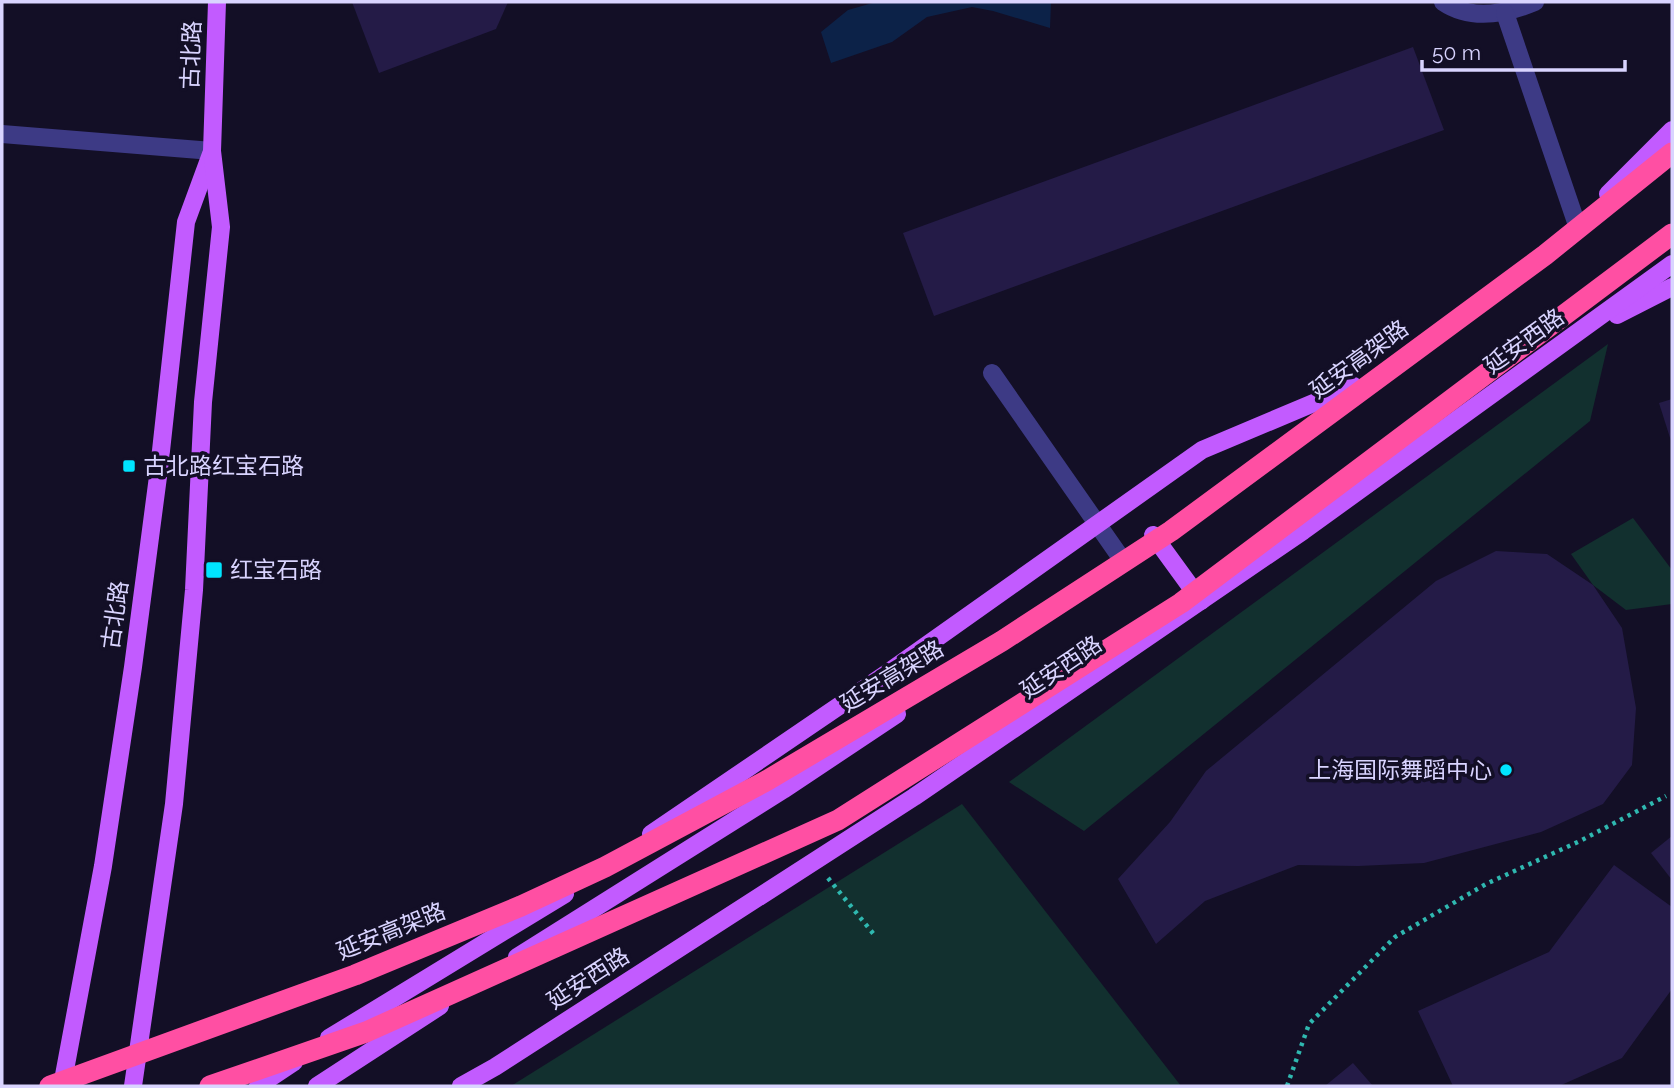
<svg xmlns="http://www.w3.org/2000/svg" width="1674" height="1088" font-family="Raleway,'Noto Sans SC',sans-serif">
<rect width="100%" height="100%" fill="#130f26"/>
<g fill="#12302f">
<polygon points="1608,344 1590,421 1084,831 1009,782"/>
<polygon points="1633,518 1672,570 1672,604 1626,610 1593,585 1571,554"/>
<polygon points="962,804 1181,1086 511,1086"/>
</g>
<polygon fill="#0c2248" points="876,2 1051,2 1050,28 993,11 972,7 927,17 892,42 831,63 821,32 848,10"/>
<g fill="#241b47">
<polygon points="352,2 508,2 496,29 379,73"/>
<polygon points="1413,47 1444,130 934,316 903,233"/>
<polygon points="1672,399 1672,444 1659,403"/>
<polygon points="1496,551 1547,554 1593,585 1622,628 1636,708 1632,765 1603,804 1541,832 1424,863 1358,866 1298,865 1205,901 1156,944 1118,879 1170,822 1206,771 1436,581"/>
<polygon points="1672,836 1672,880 1651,853"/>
<polygon points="1614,865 1672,907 1672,989 1622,1058 1559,1086 1453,1086 1418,1011 1549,952"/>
<polygon points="1353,1063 1373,1086 1325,1086"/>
</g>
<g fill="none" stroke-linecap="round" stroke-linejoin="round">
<g stroke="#2fb8b0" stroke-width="4.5" stroke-dasharray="3.5 5" stroke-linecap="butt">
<polyline points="828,878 876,937"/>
<polyline points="1287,1086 1309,1024 1395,937 1486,884 1580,841 1666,796"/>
</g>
<g stroke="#3d3a85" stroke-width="18">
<path d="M1443,2C1471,21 1506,14 1535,2"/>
<polyline points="1505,13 1577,225"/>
<polyline points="2,134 212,151"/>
<polyline points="992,373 1121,558"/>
</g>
<g stroke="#c25bff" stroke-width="18">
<polyline points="1608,194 1672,130"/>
<polyline points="1617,315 1672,287"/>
<polyline points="1153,535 1201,601"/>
<polyline points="651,834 886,674 1202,450 1354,386"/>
<polyline points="517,957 783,790 897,714"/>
<polyline points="329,1038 565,894"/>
<polyline points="62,1086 103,866 133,667 159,469 186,222 211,154"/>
<polyline points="133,1086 174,804 194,590 203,402 221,227 212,151 217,2"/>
<polyline points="258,1086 294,1062"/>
<polyline points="317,1086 440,1006"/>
<polyline points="461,1086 495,1067 914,797 1303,531 1672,264"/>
</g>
<g stroke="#ff4fa3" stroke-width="21">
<polyline points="50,1086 355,975 521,906 605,867 766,781 1002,641 1171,531 1545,255 1672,153"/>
<polyline points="210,1086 366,1032 838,820 1181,603 1672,234"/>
</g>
</g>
<g fill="#00e5ff" stroke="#130f26" stroke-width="2.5">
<rect x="122" y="459" width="14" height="14" rx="3.5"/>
<rect x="205" y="561" width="18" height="18" rx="3.5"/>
<circle cx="1506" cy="770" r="7"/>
</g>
<g text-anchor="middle" stroke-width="7" stroke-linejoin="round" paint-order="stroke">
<g font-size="23" fill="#d9d4ff" stroke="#130f26">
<text transform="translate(191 55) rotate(-88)" y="8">古北路</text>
<text transform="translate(1524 341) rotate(-36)" y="8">延安西路</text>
<text transform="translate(1359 359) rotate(-36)" y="8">延安高架路</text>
<text transform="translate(115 615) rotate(-82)" y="8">古北路</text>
<text transform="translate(1061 667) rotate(-34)" y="8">延安西路</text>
<text transform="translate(892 676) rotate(-31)" y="8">延安高架路</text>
<text transform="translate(391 931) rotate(-22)" y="8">延安高架路</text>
<text transform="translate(588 978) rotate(-33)" y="8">延安西路</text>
</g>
<g font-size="23" fill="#d9d4ff" stroke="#130f26" text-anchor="start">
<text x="143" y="474">古北路红宝石路</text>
<text x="230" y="578">红宝石路</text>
<text x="1492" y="778" text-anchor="end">上海国际舞蹈中心</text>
</g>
</g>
<rect width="1674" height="1088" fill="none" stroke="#d9d4ff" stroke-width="7"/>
<path d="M1422 60v10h203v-10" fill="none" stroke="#d9d4ff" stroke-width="3.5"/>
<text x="1432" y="60" font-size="21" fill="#d9d4ff" stroke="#130f26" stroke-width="5" paint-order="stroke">50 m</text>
</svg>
